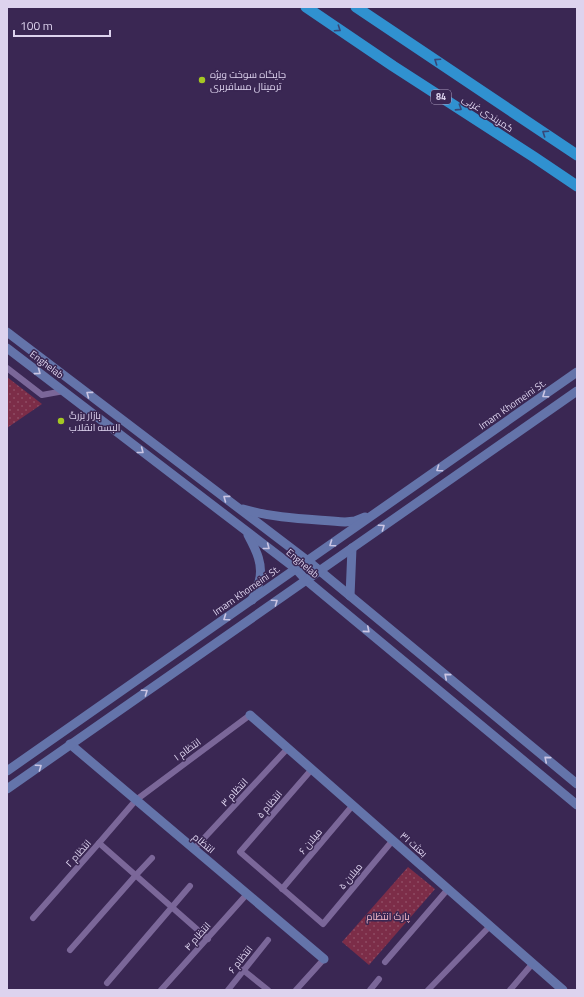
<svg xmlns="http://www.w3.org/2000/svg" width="584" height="997" font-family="'Titillium Web',Cairo,sans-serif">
<defs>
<pattern id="grass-dots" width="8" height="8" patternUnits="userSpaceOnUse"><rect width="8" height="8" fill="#7c2d48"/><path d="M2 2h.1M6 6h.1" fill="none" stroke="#8e4b63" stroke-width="1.8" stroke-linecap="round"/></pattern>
</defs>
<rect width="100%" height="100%" fill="#3a2753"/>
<g fill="url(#grass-dots)">
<polygon points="7,377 42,404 7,428"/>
<polygon points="408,867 435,889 369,965 342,942"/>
</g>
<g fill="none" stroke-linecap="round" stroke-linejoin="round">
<g stroke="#7b6799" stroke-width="6">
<polyline points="7,368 42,395 64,391"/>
<polyline points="312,769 240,852 323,924 393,840"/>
<polyline points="99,843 208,939"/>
<polyline points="194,849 288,748"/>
<polyline points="282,889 353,805"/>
<polyline points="33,918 99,843 136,800 250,715"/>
<polyline points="70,950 136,875 152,858"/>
<polyline points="385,962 448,889"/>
<polyline points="243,970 268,990"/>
<polyline points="107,983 190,886"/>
<polyline points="161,990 247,894"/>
<polyline points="228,990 268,940"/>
<polyline points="296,990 324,959"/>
<polyline points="370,990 379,979"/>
<polyline points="428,990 490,926"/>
<polyline points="510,990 533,963"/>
</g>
<g stroke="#6474aa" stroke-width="9">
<polyline points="7,332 308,561 577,784"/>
<polyline points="7,348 296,569 306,580 577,805"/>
<path d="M243,509C276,519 311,519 345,522L355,521L365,517"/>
<path d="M248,535C256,550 264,565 259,582C258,588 254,594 252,600"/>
<polyline points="350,596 352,548"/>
<polyline points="250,715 563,990"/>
<polyline points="70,744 324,959"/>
<polyline points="7,771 577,372"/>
<polyline points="7,789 577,391"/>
</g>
<g stroke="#3091d0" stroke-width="11">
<polyline points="306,7 393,66 534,157 577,186"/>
<polyline points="356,7 577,155"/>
</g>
</g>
<defs><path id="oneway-chevron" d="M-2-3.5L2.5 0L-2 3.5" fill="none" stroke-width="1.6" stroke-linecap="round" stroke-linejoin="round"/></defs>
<g stroke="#374778">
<use href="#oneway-chevron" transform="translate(338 29) rotate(34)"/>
<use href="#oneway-chevron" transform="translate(437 61) rotate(-146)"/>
<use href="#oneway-chevron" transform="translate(459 108) rotate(33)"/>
<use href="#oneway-chevron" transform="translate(545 133) rotate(-146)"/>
</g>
<g stroke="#cbc5e4">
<use href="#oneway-chevron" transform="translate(38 372) rotate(37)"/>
<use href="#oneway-chevron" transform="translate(89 394) rotate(-143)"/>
<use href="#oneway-chevron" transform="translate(545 395) rotate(145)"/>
<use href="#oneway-chevron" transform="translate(141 451) rotate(38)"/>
<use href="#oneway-chevron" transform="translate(439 469) rotate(145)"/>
<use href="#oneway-chevron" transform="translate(226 498) rotate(-143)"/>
<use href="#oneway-chevron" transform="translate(382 527) rotate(-35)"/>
<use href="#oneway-chevron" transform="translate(332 544) rotate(145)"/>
<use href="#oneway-chevron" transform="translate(267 547) rotate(38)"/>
<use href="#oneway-chevron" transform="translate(275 602) rotate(-35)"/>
<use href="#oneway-chevron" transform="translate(226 618) rotate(145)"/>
<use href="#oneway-chevron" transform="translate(367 630) rotate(40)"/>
<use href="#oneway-chevron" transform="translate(447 676) rotate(-140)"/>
<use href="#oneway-chevron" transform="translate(145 692) rotate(-35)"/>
<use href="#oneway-chevron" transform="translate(547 759) rotate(-140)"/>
<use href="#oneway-chevron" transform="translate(39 767) rotate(-35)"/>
</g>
<g fill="#a5c823" stroke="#3a2753" stroke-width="1.5">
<circle cx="202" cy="80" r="4"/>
<circle cx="61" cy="421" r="4"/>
</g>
<g text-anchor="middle" stroke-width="3" stroke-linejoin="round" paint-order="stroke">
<rect fill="#3a2753" stroke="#ac9fc0" stroke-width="1" x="431" y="90" width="20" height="14" rx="3"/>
<g font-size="9" font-weight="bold" fill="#ddd3ee">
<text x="441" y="100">84</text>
</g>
<g font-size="10" fill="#ddd3ee" stroke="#3a2753" text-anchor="start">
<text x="210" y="78">جایگاه سوخت ویژه<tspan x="210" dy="12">ترمینال مسافربری</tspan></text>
<text x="69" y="419">بازار بزرگ<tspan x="69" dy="12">البسه انقلاب</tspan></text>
</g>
<g font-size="10" fill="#ddd3ee" stroke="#3a2753">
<text transform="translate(488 113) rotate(33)" y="4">کمربندی غربی</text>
<text transform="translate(47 364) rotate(37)" y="4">Enghelab</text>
<text transform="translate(512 404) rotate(-35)" y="4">Imam Khomeini St.</text>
<text transform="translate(303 563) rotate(40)" y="4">Enghelab</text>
<text transform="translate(246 590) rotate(-35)" y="4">Imam Khomeini St.</text>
<text transform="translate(187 749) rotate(-36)" y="4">انتظام ۱</text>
<text transform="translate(234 792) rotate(-47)" y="4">انتظام ۳</text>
<text transform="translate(269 804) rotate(-49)" y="4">انتظام ۵</text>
<text transform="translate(310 841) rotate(-50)" y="4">میلان ۶</text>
<text transform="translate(204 843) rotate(40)" y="4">انتظام</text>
<text transform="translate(414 844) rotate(41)" y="4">بعثت ۳۱</text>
<text transform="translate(78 853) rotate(-48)" y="4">انتظام ۲</text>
<text transform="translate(350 876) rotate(-50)" y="4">میلان ۵</text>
<text transform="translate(197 936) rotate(-48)" y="4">انتظام ۴</text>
<text transform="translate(240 959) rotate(-51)" y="4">انتظام ۶</text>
</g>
<g font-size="10" fill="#f2b7c6" stroke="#3a2753">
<text x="388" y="920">پارک انتظام</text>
</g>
</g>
<rect width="584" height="997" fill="none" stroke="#ddd3ee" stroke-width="16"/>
<path d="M14 30v6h96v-6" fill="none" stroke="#ddd3ee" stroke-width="2"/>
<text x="20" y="30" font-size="12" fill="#ddd3ee" stroke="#3a2753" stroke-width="3" paint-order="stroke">100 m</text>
</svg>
